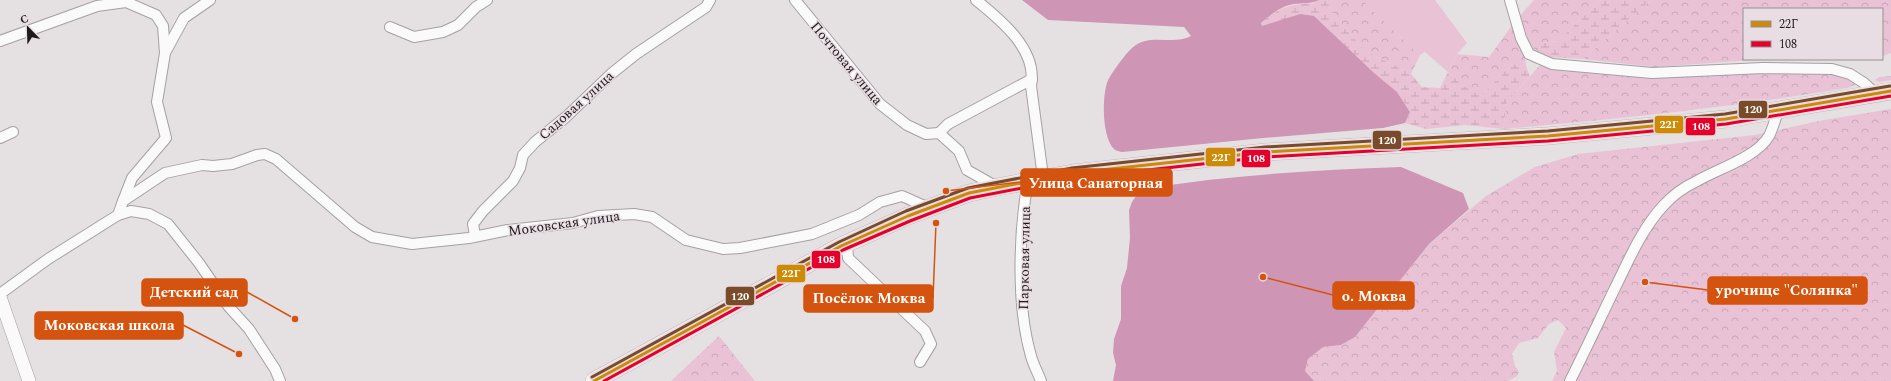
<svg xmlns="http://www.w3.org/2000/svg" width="1891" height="381" font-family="Spectral,serif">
<defs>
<pattern id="grass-tufts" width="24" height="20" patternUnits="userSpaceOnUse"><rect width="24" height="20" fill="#e9c2d6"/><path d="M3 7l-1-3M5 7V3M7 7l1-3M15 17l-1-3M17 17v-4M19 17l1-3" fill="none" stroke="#c7a6b7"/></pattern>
<pattern id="forest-crowns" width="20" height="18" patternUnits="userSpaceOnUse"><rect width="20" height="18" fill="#e9c2d6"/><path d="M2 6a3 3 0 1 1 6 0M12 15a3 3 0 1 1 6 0" fill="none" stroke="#c7a6b7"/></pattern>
<pattern id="wetland-marsh" width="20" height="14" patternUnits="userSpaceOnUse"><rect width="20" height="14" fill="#e9c2d6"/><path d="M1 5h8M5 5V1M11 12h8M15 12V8" fill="none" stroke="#c7a6b7"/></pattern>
</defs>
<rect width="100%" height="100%" fill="#e5e0e2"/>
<polygon fill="url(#grass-tufts)" points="1891,76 1891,80 1879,82 1875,80 1879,77"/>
<g fill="url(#forest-crowns)">
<polygon points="1327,0 1364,0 1368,6 1420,55 1411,74 1364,50 1331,11"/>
<polygon points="1534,0 1601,0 1558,41 1542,43 1537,52 1530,45 1519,17"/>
<polygon points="1651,0 1891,0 1891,53 1882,56 1882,9 1744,9 1744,59 1766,59 1655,67 1583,59"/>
<polygon points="1513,24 1525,55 1526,66 1512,64 1481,96 1464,86 1448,72 1457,54 1489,57"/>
<path d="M1540,65L1573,70L1833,72L1852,81L1855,85L1847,88C1733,107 1618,119 1503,129L1507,102Z"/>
<polygon points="1891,109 1891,381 1552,381 1557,371 1554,352 1566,328 1558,320 1549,324 1538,338 1519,343 1512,354 1515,366 1519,372 1516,377 1508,381 1314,381 1305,371 1308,359 1323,347 1341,345 1355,337 1429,244 1486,196 1535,167 1578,154 1755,135 1824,120"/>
<polygon points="719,336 755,381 671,381"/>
</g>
<g fill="url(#wetland-marsh)">
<path d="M1316,0H1327L1331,11L1364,50L1411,74L1422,87L1440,88L1448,72L1464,86L1481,96L1512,64L1526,66L1530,76L1507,102L1503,129L1466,125L1426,129L1405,123L1410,112L1397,92L1300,14L1262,27L1261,23C1278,7 1291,4 1314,3Z"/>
<polygon points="1601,0 1651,0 1583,59 1549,57 1537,52 1542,43 1558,41"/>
</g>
<polygon fill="#e9c2d6" points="1364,0 1435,0 1467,43 1457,54 1448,72 1425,52 1420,55 1368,6"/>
<g fill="#cf95b4">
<path d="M1022,0H1319C1311,4 1303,3 1294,4C1281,6 1270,15 1261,23L1262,26L1300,14L1314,16L1374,73L1397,92L1410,112L1405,123L1383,128L1263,138L1122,152C1119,151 1116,151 1114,149C1102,137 1102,98 1107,83C1109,76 1126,53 1132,48C1149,32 1173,46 1191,36L1184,27L1048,20Z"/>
<path d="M1401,167L1463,193L1469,209L1429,244L1355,337L1341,345L1323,347L1308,359L1305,371L1314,381H1113L1116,365L1113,353L1114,339L1121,319V286L1127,268L1130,238L1129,210L1132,202L1136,196L1149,188C1232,175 1316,170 1401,167Z"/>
</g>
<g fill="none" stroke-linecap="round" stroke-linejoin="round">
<g stroke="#a5a0a2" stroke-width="12">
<g id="minor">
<polyline points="795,0 880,104 907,125 926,134 939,133 959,151 967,170 997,187"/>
<path d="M976,0C1001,20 1038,50 1031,86L1043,177"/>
<polyline points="1510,0 1521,38 1529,54 1552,64 1652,73 1763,68 1832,69 1850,74 1864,83 1876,94"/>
<polyline points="390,27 414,37 443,32 458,25 476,7 487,0"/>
<polyline points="0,41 97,6 126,2 156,15 163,26 165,53 157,102 166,138 132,178 123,201"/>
<polyline points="166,51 184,18 210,0"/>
<polyline points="939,133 948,124 1032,79"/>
<polyline points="0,138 13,132"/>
<path d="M1028,180C1019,232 1016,304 1031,356C1033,364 1038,373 1041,381"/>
<polyline points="118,215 131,211 149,214 168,224 199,263 229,307 249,329 275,369 280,381"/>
<polyline points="475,235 473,224 483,211 513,181 520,168 523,155 535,142 566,117 611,74 636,54 706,7 710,0"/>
<polyline points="847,243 848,258 925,331 931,344 920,362"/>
<polyline points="0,294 48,259 118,215 123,201 165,173 202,165 213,166 232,164 257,155 265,154 276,159 355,227 372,237 412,244 469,238 508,230 573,223 598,216 634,214 652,217 686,240 723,249 740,248 812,234 859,215 880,202 902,196 929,208"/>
<path d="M1570,381C1585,351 1599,321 1614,290C1628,262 1641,230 1663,206C1672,196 1684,187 1697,181C1717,169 1756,158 1769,136C1773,128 1775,120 1778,111"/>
</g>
</g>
<g stroke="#a5a0a2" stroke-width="14">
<polyline id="tertiary" points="0,297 29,381"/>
</g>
<g stroke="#bfb6ba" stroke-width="18">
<polyline id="primary" points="594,381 841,246 908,216 969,193 997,187 1073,173 1266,152 1548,136 1726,119 1891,91"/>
</g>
<use href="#minor" stroke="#fbfafb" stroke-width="10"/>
<use href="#tertiary" stroke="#fbfafb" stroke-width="13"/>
<use href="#primary" stroke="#f6f1f4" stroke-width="17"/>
<g stroke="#e8dde2" stroke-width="6">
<polyline id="bus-1" points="594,381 841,246 908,216 969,193 1073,173 1266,152 1548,136 1726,119 1891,91"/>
</g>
<g stroke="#e8dde2" stroke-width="6">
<polyline id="bus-2" points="604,381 843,250 910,221 970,198 1074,178 1266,157 1548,141 1726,124 1891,96"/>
</g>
<g stroke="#e8dde2" stroke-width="6">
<polyline id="bus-3" points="592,377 839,242 906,211 968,188 1072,168 1265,147 1548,131 1725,114 1890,86"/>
</g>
<use href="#bus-1" stroke="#cc8a06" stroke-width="3"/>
<use href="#bus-2" stroke="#e4002b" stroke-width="3"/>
<use href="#bus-3" stroke="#7a4b2a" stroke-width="3"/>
</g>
<g text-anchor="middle" stroke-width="3" stroke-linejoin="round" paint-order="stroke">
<g font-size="14" fill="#1e1a1c" stroke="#e8dde2">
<text transform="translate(847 63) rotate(50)" y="5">Почтовая улица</text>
<text transform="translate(576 105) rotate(-42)" y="5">Садовая улица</text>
<text transform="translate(564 223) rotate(-8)" y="5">Моковская улица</text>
<text transform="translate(1024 258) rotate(-89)" y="5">Парковая улица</text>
</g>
</g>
<path fill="none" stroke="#d4530e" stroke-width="1.5" d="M946 191L1021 182M1645 282L1708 290M295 319L247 292M1263 277L1333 295M936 223L933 298M239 354L183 325"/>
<g fill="#d4530e" stroke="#e8dde2" stroke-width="1.5">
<circle cx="946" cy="191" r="4"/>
<circle cx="1645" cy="282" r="4"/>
<circle cx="295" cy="319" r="4"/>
<circle cx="1263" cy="277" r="4"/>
<circle cx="936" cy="223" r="4"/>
<circle cx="239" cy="354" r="4"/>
</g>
<g fill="#d4530e" stroke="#d4530e" stroke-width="1.5">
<rect x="1021" y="169" width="151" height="27" rx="4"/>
<rect x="1708" y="277" width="159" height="27" rx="4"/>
<rect x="142" y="279" width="105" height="27" rx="4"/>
<rect x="1333" y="282" width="81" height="27" rx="4"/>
<rect x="804" y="285" width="129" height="27" rx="4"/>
<rect x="35" y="312" width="148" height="27" rx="4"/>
</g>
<g font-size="15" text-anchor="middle" font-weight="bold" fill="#fff">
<text x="1096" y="188">Улица Санаторная</text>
<text x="1787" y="295">урочище "Солянка"</text>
<text x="194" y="297">Детский сад</text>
<text x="1374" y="301">о. Моква</text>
<text x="869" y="303">Посёлок Моква</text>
<text x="109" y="330">Моковская школа</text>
</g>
<g stroke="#e8dde2" stroke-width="1.5">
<rect x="1738" y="100" width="30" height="19" rx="4" fill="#7a4b2a"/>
<rect x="1654" y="115" width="30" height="19" rx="4" fill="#cc8a06"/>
<rect x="1685" y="117" width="31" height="19" rx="4" fill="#e4002b"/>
<rect x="1372" y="130" width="30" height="20" rx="4" fill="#7a4b2a"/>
<rect x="1205" y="147" width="31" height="20" rx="4" fill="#cc8a06"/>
<rect x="1241" y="149" width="30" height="19" rx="4" fill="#e4002b"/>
<rect x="811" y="250" width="30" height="19" rx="4" fill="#e4002b"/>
<rect x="776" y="264" width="30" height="19" rx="4" fill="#cc8a06"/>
<rect x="725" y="286" width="30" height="20" rx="4" fill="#7a4b2a"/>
</g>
<g font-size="11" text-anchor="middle" font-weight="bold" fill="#fff">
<text x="1753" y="113">120</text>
<text x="1669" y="128">22Г</text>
<text x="1701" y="130">108</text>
<text x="1387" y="144">120</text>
<text x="1221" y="161">22Г</text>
<text x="1256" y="162">108</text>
<text x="826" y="263">108</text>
<text x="791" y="277">22Г</text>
<text x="740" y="300">120</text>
</g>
<rect x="1743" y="8" width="140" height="52" fill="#e8dde2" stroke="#978f93"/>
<rect x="1751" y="21" width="20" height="6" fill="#cc8a06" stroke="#978f93"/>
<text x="1779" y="28" font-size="12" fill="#1e1a1c">22Г</text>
<rect x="1751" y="41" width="20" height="6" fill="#e4002b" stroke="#978f93"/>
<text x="1779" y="48" font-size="12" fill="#1e1a1c">108</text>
<g transform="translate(28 28) rotate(337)" stroke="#e8dde2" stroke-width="3" paint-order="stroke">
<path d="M0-3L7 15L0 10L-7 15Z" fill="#1e1a1c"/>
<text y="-6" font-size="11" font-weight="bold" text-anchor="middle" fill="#1e1a1c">С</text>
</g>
</svg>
